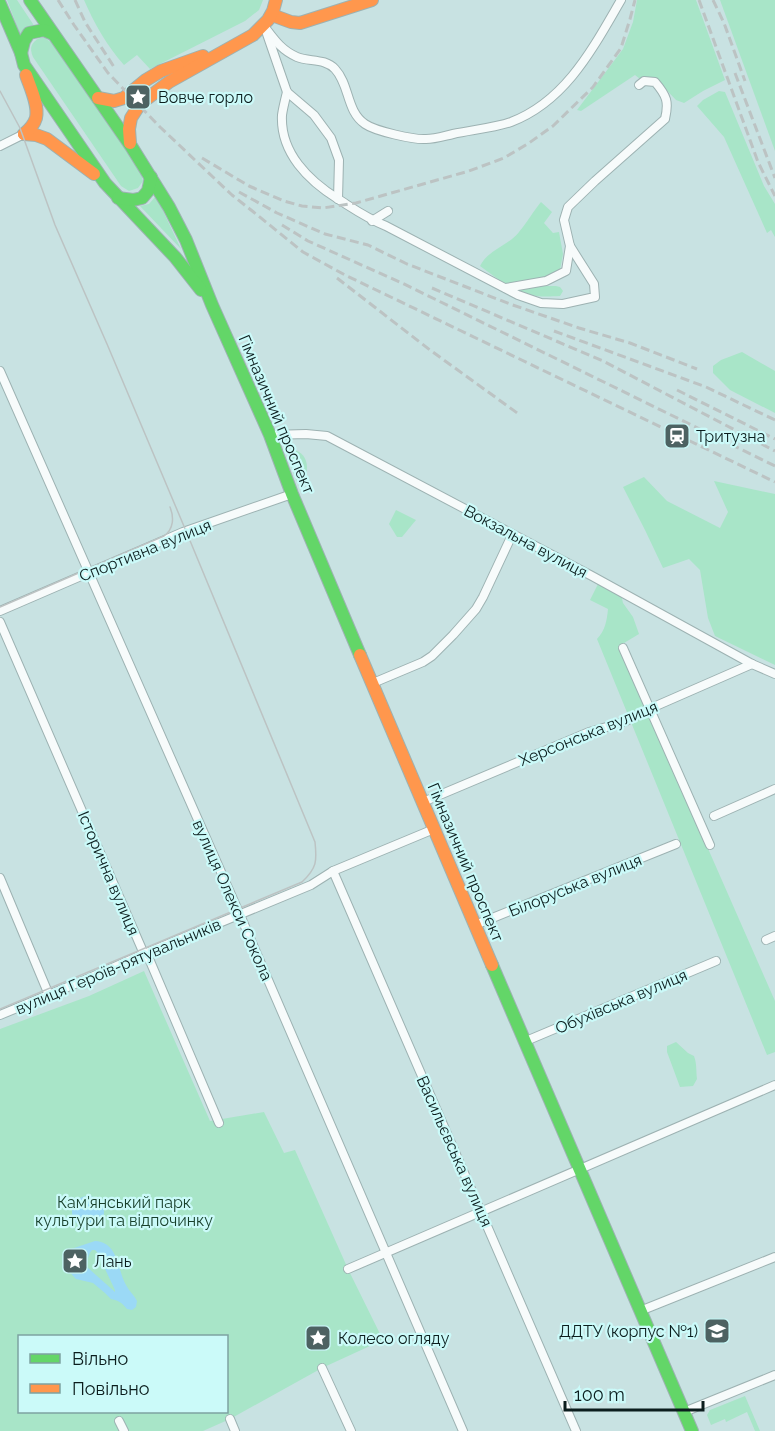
<svg xmlns="http://www.w3.org/2000/svg" width="775" height="1431" font-family="Raleway,sans-serif">
<rect width="100%" height="100%" fill="#c8e2e2"/>
<g fill="#a8e5c8" fill-rule="evenodd">
<polygon points="7,0 17,0 35,27 26,28 20,34"/>
<path d="M84,0H263L259,10L245,21L150,69L137,55L124,65C107,46 94,23 84,0Z"/>
<polygon points="637,0 696,0 725,80 703,91 684,103 676,100 656,79 640,79 635,75 581,111 577,110 623,49 633,22"/>
<polygon points="720,0 775,0 775,151"/>
<path d="M40,38H45L52,43L141,172L143,181L138,188L129,191L121,186L33,57C29,48 31,42 40,38Z"/>
<polygon points="719,91 725,92 764,186 775,204 775,237 771,230 767,233 724,137 697,106 703,100"/>
<polygon points="156,196 181,249 140,206 149,204"/>
<path d="M541,202L552,212L544,223L553,233L559,232L563,254L560,270L551,276L506,285L480,266C487,252 501,248 512,239C520,234 534,210 541,202Z"/>
<path d="M539,286H556L560,287L563,291L560,296C542,297 532,297 515,290Z"/>
<polygon points="742,352 775,371 775,413 730,390 713,373 713,366 721,360"/>
<path d="M294,450C309,453 311,474 300,483L297,482L288,459L289,453Z"/>
<polygon points="644,477 667,501 720,528 728,512 714,481 775,494 775,665 715,636 708,618 700,570 689,559 663,568 645,530 623,487"/>
<polygon points="396,510 416,520 402,537 397,537 389,524"/>
<path d="M599,582L620,590L623,603L633,617L639,634L619,646L775,1001V1052L767,1055L597,639C605,631 607,620 608,609L590,600Z"/>
<path d="M144,971L210,1121L264,1112L284,1153L295,1150L348,1269L383,1340L322,1368L230,1419L203,1431H0V1029L89,996ZM20,1336H226V1412H20Z"/>
<path d="M676,1042L688,1053L694,1056C697,1064 696,1071 697,1079L693,1086L680,1087L667,1052V1046Z"/>
<polygon points="745,1396 760,1431 755,1431 747,1412 726,1422 725,1419 711,1425 707,1415 710,1410"/>
</g>
<g fill="#9bd9f6" fill-rule="evenodd">
<circle cx="88" cy="1212" r="16"/>
<path d="M95,1241C119,1242 117,1270 126,1285C129,1291 134,1295 137,1301L136,1307L132,1310L127,1309C122,1303 120,1301 111,1299L105,1293L93,1283L76,1279L64,1266V1261L71,1249ZM92,1250H95L97,1252L115,1290V1292L87,1267C87,1262 88,1254 92,1250Z"/>
</g>
<g fill="none" stroke-linecap="round" stroke-linejoin="round">
<g stroke="#9db2b2" stroke-width="10">
<g id="street">
<path d="M264,26C274,39 281,50 297,57C309,62 325,58 335,69C350,85 346,111 365,124C375,131 414,140 426,139C435,139 444,136 453,134C471,130 494,128 511,122C566,101 593,48 621,0"/>
<polyline points="267,34 287,92 314,115 331,138 339,160 338,199"/>
<path d="M287,92C285,100 283,108 282,115C280,153 309,181 338,199C354,209 368,219 386,226L518,295L541,303L563,304L595,297L594,284L570,246L564,220L568,207L595,181L665,119C669,102 667,96 655,82L644,81L639,85"/>
<polyline points="0,146 24,134"/>
<polyline points="372,221 388,211"/>
<polyline points="506,288 546,281 566,271 570,246"/>
<polyline points="0,371 240,915 463,1431"/>
<polyline points="270,435 306,434 327,436 592,576 752,664 775,674"/>
<polyline points="0,611 183,532 292,494"/>
<polyline points="0,622 144,954 150,961 219,1123"/>
<polyline points="623,648 710,845"/>
<polyline points="373,683 423,662 432,656 453,635 476,609 483,597 512,535"/>
<polyline points="423,802 589,732 624,722 649,709 752,664"/>
<polyline points="714,816 775,789"/>
<polyline points="333,871 576,1431"/>
<polyline points="0,878 49,995"/>
<polyline points="475,925 676,844"/>
<polyline points="766,940 775,936"/>
<polyline points="0,1015 87,979 144,954 311,885 333,871 434,829"/>
<polyline points="526,1041 716,961"/>
<polyline points="348,1269 775,1085"/>
<polyline points="640,1311 775,1257"/>
<polyline points="322,1368 351,1431"/>
<polyline points="684,1412 775,1375"/>
<polyline points="230,1419 235,1431"/>
<polyline points="119,1421 124,1431"/>
</g>
</g>
<g stroke="#9db2b2" stroke-width="14">
<g id="fast">
<polyline points="30,0 131,146 169,207 186,240 212,305 270,435 292,494 360,655"/>
<polyline points="0,4 21,53 24,65 105,183 175,257 201,290"/>
<polyline points="21,53 24,41 29,33 44,30 53,34"/>
<polyline points="118,198 133,200 142,198 148,191 151,177"/>
<polyline points="492,965 692,1431"/>
</g>
</g>
<g stroke="#9db2b2" stroke-width="14">
<g id="slow">
<polyline points="272,15 291,22 300,23 372,0"/>
<polyline points="98,98 114,101 124,98 146,80 161,71 203,56"/>
<polyline points="24,134 36,135 47,139 94,174"/>
<path d="M24,134C29,130 34,125 36,118C39,105 30,87 26,75"/>
<polyline points="130,143 129,129 131,118 140,104 169,82 253,35 268,20 273,11 276,0"/>
<polyline points="360,655 492,965"/>
</g>
</g>
<use href="#street" stroke="#f7fbfb" stroke-width="8"/>
<use href="#fast" stroke="#63d668" stroke-width="12"/>
<use href="#slow" stroke="#ff974d" stroke-width="12"/>
<g stroke="#bcc3c3" stroke-width="1.5">
<path d="M0,91L20,128L55,225L107,344L186,531L315,842C317,861 317,868 302,882L0,1009"/>
<path d="M0,607L164,536C174,529 174,517 170,507"/>
</g>
<g stroke="#bcc3c3" stroke-width="3" stroke-dasharray="9 4.5" stroke-linecap="butt">
<polyline points="58,0 74,25 108,73 160,127 232,195 256,214 303,252 345,275 775,482"/>
<polyline points="75,0 85,22 114,67"/>
<polyline points="699,0 758,162 775,196"/>
<polyline points="713,0 724,23 745,81"/>
<polyline points="735,73 775,178"/>
<polyline points="202,158 249,186 284,201 302,206 323,208 356,203 469,171 504,158 529,143 553,126 593,87 621,48 630,19 635,0"/>
<polyline points="239,192 277,213 325,234 368,245 407,264 510,304 579,328 630,343 697,369"/>
<polyline points="282,225 308,241 402,283 775,466"/>
<polyline points="337,278 430,350 520,415"/>
<polyline points="432,288 603,361 775,451"/>
<polyline points="554,331 706,387 775,420"/>
<polyline points="677,390 775,439"/>
</g>
</g>
<defs>
<g id="sight-square" transform="scale(1.35)"><rect x="-9" y="-9" width="18" height="18" rx="4" fill="#4d6262" stroke="#cbfaf9"/><path d="M0-6L1.8-2.2L6-1.7L2.9 1.2L3.7 5.4L0 3.3L-3.7 5.4L-2.9 1.2L-6-1.7L-1.8-2.2Z" fill="#fff"/></g>
<g id="station-square" transform="scale(1.35)"><rect x="-9" y="-9" width="18" height="18" rx="4" fill="#4d6262" stroke="#cbfaf9"/><path d="M-3-6H3Q5-6 5-4V2Q5 4 3 4L4.5 6H3L1.5 4h-3L-3 6H-4.5L-3 4Q-5 4-5 2V-4Q-5-6-3-6ZM-3.5-4v3h7v-3ZM-3.5 1v1.5H-2V1ZM2 1v1.5H3.5V1Z" fill="#fff"/></g>
<g id="university-square" transform="scale(1.35)"><rect x="-9" y="-9" width="18" height="18" rx="4" fill="#4d6262" stroke="#cbfaf9"/><path d="M0-5L7-2L0 1L-7-2ZM-4 1L0 2.5L4 1V4Q0 6-4 4Z" fill="#fff"/></g>
</defs>
<g fill-rule="evenodd">
<use href="#sight-square" x="138" y="97"/>
<use href="#station-square" x="677" y="436"/>
<use href="#sight-square" x="75" y="1261"/>
<use href="#university-square" x="717" y="1331"/>
<use href="#sight-square" x="318" y="1338"/>
</g>
<g text-anchor="middle" stroke-width="4.5" stroke-linejoin="round" paint-order="stroke">
<g font-size="16" fill="#0b1d1d" stroke="#cbfaf9" text-anchor="start">
<text x="158" y="103">Вовче горло</text>
<text x="696" y="442">Тритузна</text>
<text x="94" y="1267">Лань</text>
<text x="698" y="1337" text-anchor="end">ДДТУ (корпус №1)</text>
<text x="338" y="1344">Колесо огляду</text>
</g>
<g font-size="16" fill="#0b1d1d" stroke="#cbfaf9">
<text transform="translate(277 414) rotate(67)" y="6">Гімназичний проспект</text>
<text transform="translate(526 541) rotate(28)" y="6">Вокзальна вулиця</text>
<text transform="translate(145 550) rotate(-22)" y="6">Спортивна вулиця</text>
<text transform="translate(588 733) rotate(-22)" y="6">Херсонська вулиця</text>
<text transform="translate(466 862) rotate(67)" y="6">Гімназичний проспект</text>
<text transform="translate(109 873) rotate(67)" y="6">Історична вулиця</text>
<text transform="translate(575 885) rotate(-22)" y="6">Білоруська вулиця</text>
<text transform="translate(233 900) rotate(66)" y="6">вулиця Олекси Сокола</text>
<text transform="translate(118 966) rotate(-23)" y="6">вулиця Героїв-рятувальників</text>
<text transform="translate(621 1001) rotate(-23)" y="6">Обухівська вулиця</text>
<text transform="translate(455 1151) rotate(66)" y="6">Васильєвська вулиця</text>
</g>
<g font-size="16" fill="#173f2a" stroke="#cbfaf9">
<text x="124" y="1208">Кам'янський парк<tspan x="124" dy="18">культури та відпочинку</tspan></text>
</g>
</g>
<rect x="18" y="1335" width="210" height="78" fill="#cbfaf9" stroke="#7ea2a1" stroke-width="1.5"/>
<rect x="30" y="1354" width="30" height="9" fill="#63d668" stroke="#7ea2a1" stroke-width="1.5"/>
<text x="72" y="1365" font-size="18" fill="#0b1d1d">Вільно</text>
<rect x="30" y="1384" width="30" height="9" fill="#ff974d" stroke="#7ea2a1" stroke-width="1.5"/>
<text x="72" y="1395" font-size="18" fill="#0b1d1d">Повільно</text>
<path d="M565 1401v9h138v-9" fill="none" stroke="#0b1d1d" stroke-width="3"/>
<text x="574" y="1401" font-size="18" fill="#0b1d1d" stroke="#cbfaf9" stroke-width="4.5" paint-order="stroke">100 m</text>
</svg>
